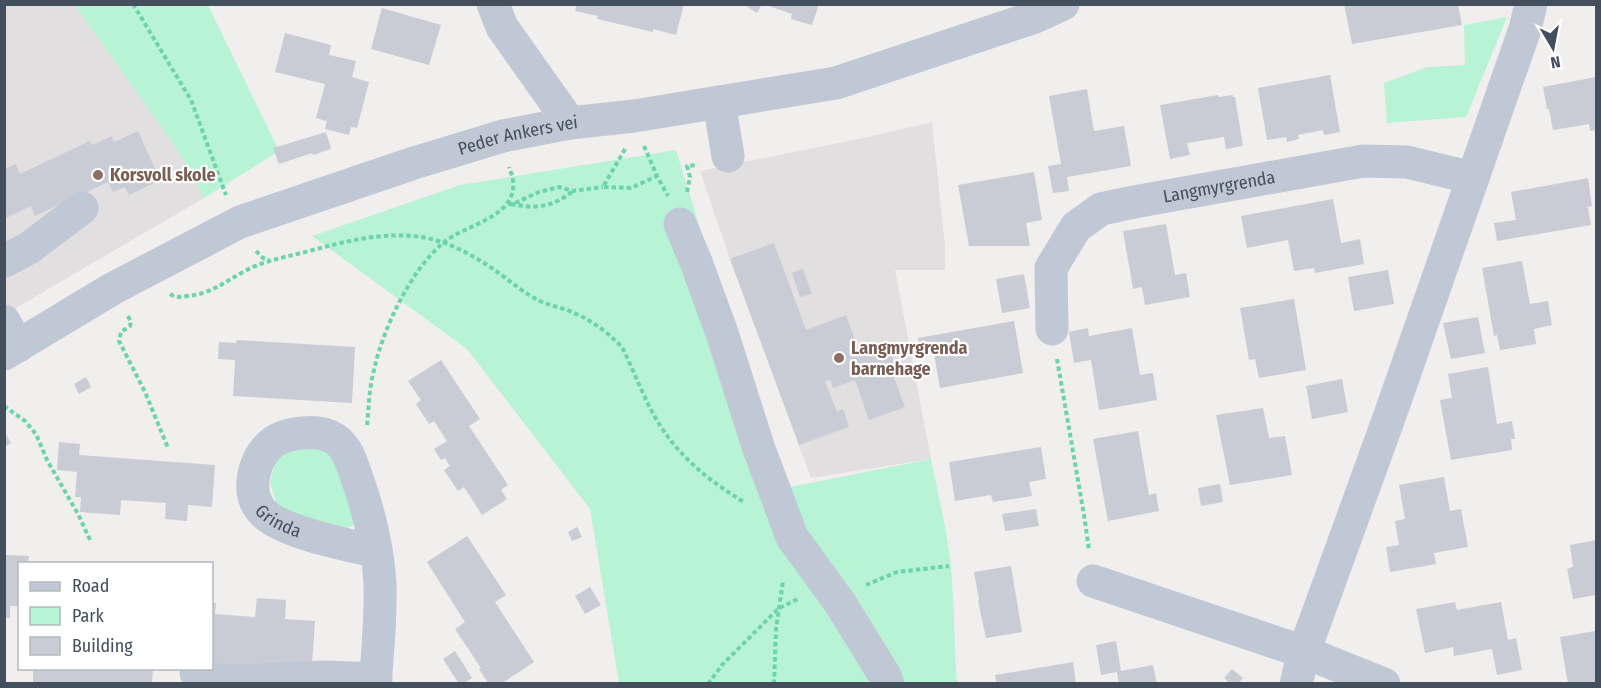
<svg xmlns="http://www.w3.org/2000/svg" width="1601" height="688" font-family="'Fira Sans Condensed',sans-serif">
<rect width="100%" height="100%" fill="#f1eeee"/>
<g fill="#e2dfe0">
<polygon points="5,5 97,5 204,198 21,305 5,316"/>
<polygon points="932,122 945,247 945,270 895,270 931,459 811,478 730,259 700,171 873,136"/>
</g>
<g fill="#b8f3d6">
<polygon points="75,5 208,5 279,151 204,198 178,151"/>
<polygon points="1507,17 1466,117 1387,123 1384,83 1427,67 1465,65 1464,25"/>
<path d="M676,150L780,489L931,459C939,500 950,540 952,582C955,616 954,650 957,683H619L590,509L467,349L312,236L460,185Z"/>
<polygon points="301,445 327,451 338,468 354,522 353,526 346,528 297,517 276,502 270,482 275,464 279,457"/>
</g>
<g fill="#c9ccd4">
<polygon points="577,4 684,4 676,35 653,29 653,32 597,19 598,16 575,11"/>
<polygon points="743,4 762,4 757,13"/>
<polygon points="763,4 819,4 812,25 791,19 792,14"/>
<polygon points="1344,4 1458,4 1462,25 1352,44"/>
<polygon points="382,8 441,25 429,65 371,49"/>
<polygon points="285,33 331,45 329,55 356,61 352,77 369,82 357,128 351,127 349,135 325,129 327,121 316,118 325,84 275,72"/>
<polygon points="1330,75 1340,132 1324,135 1323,130 1298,135 1299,139 1287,142 1286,137 1267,140 1258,88"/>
<polygon points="1596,77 1596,130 1590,131 1589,124 1553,130 1549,109 1547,109 1543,87"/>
<polygon points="1087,89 1094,131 1124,126 1131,166 1067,177 1069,191 1053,193 1048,166 1061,164 1049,96"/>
<polygon points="1218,95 1219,97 1233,95 1233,97 1235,97 1243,146 1226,149 1224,137 1187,143 1190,155 1170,159 1160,105"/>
<polygon points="138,131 160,180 129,195 125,187 113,192 108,182 35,216 31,206 4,219 4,169 16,164 20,174 90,141 92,145 112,136 114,142"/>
<polygon points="326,132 331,149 313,155 312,153 279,164 273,148"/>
<polygon points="1034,172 1042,220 1026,223 1030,246 969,246 958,185"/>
<polygon points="1588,178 1592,206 1588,207 1591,225 1497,241 1494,223 1516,220 1511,192"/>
<polygon points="1333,199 1341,243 1360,239 1364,264 1315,273 1314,268 1294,271 1288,240 1247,248 1241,216"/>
<polygon points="1166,224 1175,275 1186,273 1190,297 1145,305 1142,287 1133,289 1123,231"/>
<polygon points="774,243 806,330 846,315 861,356 883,348 886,356 891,354 898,373 893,375 905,407 869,420 855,380 833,388 830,380 825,381 837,412 843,409 849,427 799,445 730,259"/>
<polygon points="1522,261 1530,304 1548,301 1552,325 1534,329 1536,344 1500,350 1497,335 1494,336 1482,268"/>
<polygon points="803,269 812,294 800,297 792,273"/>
<polygon points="1388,270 1394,304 1354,311 1348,277"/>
<polygon points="1024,274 1030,308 1002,313 996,279"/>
<polygon points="1294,299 1306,370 1259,378 1255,359 1249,360 1240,308"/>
<polygon points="1478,317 1485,353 1451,359 1443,323"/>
<polygon points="1014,321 1023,373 940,388 934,354 921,356 918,338"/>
<polygon points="1088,328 1089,336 1132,328 1140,375 1153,373 1157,400 1099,410 1091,360 1074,363 1069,332"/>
<polygon points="237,340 355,347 352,403 233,396 235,360 218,359 219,342 236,343"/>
<polygon points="441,360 480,419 469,426 508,485 501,490 507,499 482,515 464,487 458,491 444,470 450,466 445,458 441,460 434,449 447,441 434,421 429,424 416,404 421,400 408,381"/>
<polygon points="1488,367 1497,424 1512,421 1515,439 1511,439 1512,450 1451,460 1440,400 1452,398 1448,374"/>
<polygon points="86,377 91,387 79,394 74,384"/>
<polygon points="1342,379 1348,412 1312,419 1306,386"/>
<polygon points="1263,408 1269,438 1285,436 1292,475 1230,485 1216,415"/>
<polygon points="4,431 11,443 4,447"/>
<polygon points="1138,431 1149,495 1156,493 1159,511 1108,521 1093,439"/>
<polygon points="59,442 80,444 79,455 215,465 212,507 188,505 187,521 165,519 166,503 121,500 120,515 80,512 81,497 75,497 77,472 57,470"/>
<polygon points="1041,447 1046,479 1029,482 1032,496 993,502 991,495 955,501 949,462"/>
<polygon points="1444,477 1450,511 1461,509 1468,547 1434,553 1436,564 1390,572 1386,547 1399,545 1395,521 1405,519 1399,485"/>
<polygon points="1220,484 1223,502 1201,506 1198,488"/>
<polygon points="1036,509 1039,526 1005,531 1002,514"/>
<polygon points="577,527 582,537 572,541 568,532"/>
<polygon points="467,536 506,595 495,602 534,662 501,684 489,684 479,669 481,668 455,629 465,622 427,562"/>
<polygon points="1596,540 1596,595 1573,599 1567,569 1573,567 1570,545"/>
<polygon points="4,555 29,556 28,564 20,564 20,606 10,606 10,618 4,618"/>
<polygon points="1011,566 1022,632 986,638 978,601 979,600 974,572"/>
<polygon points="590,587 601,605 585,614 575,596"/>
<polygon points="257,598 286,600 285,619 315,621 312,664 212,669 212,603 216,603 215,614 255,617"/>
<polygon points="1455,602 1457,610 1501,602 1508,640 1516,638 1522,670 1497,675 1492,649 1454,656 1453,647 1425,653 1416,609"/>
<polygon points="1595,631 1596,639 1596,684 1568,684 1560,637"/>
<polygon points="1116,641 1121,671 1153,665 1157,684 1119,684 1117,672 1101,675 1096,645"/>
<polygon points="455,651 472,678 463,684 459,684 443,659"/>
<polygon points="1073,662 1076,684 997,684 995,675"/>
<polygon points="33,668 153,668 152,684 33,684"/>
<polygon points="1232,669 1243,678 1238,684 1231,684 1224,678"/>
</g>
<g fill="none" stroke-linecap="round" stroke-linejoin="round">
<g stroke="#6cd4ad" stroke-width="4" stroke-dasharray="4.5 3" stroke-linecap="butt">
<polyline points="133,4 191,100 226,195"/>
<polyline points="644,146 657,176 668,196"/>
<polyline points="625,149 603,187 631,188 657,176"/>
<polyline points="687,192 690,177 687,166 698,165"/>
<polyline points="508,204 513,204 539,192 559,187 573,191 603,187"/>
<path d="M511,204C536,209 553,207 573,191"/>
<polyline points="256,251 263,258 269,260"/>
<path d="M170,294C176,298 180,297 187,296C211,294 224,282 245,271C265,260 287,257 309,251C344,242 376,233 412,236C444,238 473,255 499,273C511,282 523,292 536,299C548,306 562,307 574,313C593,321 608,333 622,347C635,373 645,402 661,427C682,459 712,483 744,502"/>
<polyline points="128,316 131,322 130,326 121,332 119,341 145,392 168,448"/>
<polyline points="1057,359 1084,515 1089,550"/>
<polyline points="4,406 25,421 36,434 47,460 78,514 90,540"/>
<path d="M367,425C369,407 369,388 374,370C383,329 410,271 443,243C465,224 518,218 513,180C513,176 510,171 509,167"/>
<polyline points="866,585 897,572 949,566"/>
<polyline points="708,684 722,665 779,608 798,599"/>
<polyline points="774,684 776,629 783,581"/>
</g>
<g stroke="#c0c8d5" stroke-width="33">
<polyline points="493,4 502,27 570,123"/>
<polyline points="719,102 728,156"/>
<polyline points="680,224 696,262 722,333 759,449 792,537 840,603 885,676 888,684"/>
<polyline points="4,261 29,248 82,208"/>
<polyline points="4,321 18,346"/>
<path id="s1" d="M1052,329L1051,268L1076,227L1101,209L1134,202L1363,161L1407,162L1473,178"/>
<path id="s2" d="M4,354L112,289L240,222L414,163L503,136L570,123L634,116L836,83L1035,17L1063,4"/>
<polyline points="1093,581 1304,652 1384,684"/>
<polyline points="196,673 216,680 235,681 325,677 376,679"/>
<path id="s3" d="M375,684C378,651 381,617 380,584C378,548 369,512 357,478C352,464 348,448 335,439C319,428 285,432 271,444C253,460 246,492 261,510C278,532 348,545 375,551"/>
<polyline points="1296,684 1304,652 1390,415 1525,29 1531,4"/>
</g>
</g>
<g fill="#8d6e63" stroke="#fff" stroke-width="2">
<circle cx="98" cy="175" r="6"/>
<circle cx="839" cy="358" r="6"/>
</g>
<g text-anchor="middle" stroke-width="4.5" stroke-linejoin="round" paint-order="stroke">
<g font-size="18" fill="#444f5d" stroke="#fff">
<text dy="6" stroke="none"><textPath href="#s2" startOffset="562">Peder Ankers vei</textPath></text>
<text dy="6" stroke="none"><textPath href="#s1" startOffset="260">Langmyrgrenda</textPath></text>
<text dy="6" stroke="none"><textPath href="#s3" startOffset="416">Grinda</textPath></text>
</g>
<g font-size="18" font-weight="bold" fill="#785e54" stroke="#fff" text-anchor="start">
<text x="110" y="181">Korsvoll skole</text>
<text x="851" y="354">Langmyrgrenda<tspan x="851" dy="21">barnehage</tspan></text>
</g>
</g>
<rect width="1601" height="688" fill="none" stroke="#444f5d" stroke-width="12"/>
<rect x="18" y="562" width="195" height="108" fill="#ffffff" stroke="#b4b9be" stroke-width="1.5"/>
<rect x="30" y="582" width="30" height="9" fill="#c0c8d5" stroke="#b4b9be" stroke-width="1.5"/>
<text x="72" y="592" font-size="18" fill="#444f5d">Road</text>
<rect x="30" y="607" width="30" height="18" fill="#b8f3d6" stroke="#b4b9be" stroke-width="1.5"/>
<text x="72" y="622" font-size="18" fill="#444f5d">Park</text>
<rect x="30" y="637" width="30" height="18" fill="#c9ccd4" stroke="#b4b9be" stroke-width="1.5"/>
<text x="72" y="652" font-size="18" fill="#444f5d">Building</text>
<g transform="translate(1553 48) rotate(170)" stroke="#ffffff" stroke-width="4.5" paint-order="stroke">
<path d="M0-4.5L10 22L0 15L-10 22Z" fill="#444f5d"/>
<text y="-9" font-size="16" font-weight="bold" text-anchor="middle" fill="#444f5d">N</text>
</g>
</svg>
